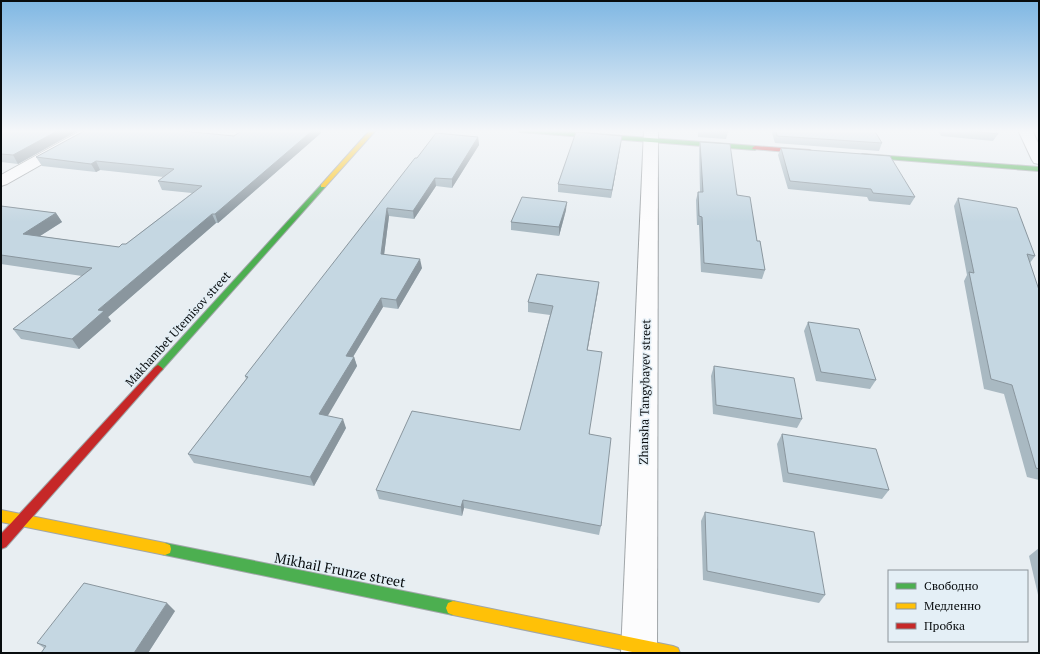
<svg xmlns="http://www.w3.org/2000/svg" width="1040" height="654" font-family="'PT Serif',serif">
<rect width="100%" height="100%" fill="#e8eef2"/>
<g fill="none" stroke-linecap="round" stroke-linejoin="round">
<g stroke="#a1a6a9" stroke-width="2">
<g id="street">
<polygon points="82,130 99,130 97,133 7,184 1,186 1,175"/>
<polygon points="644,130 658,130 657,653 621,653"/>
<polygon points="1018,130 1032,130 1039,145 1039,164 1034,163 1032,160"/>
</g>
</g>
<g stroke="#a1a6a9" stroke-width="2">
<g id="fast">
<polygon points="517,130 544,130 755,146 758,148 755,150 520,132"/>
<polygon points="862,154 1039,167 1039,171 860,157 859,156"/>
<polygon points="323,184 325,185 325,187 161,371 155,371 153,369 155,367 321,185"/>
<polygon points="165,543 453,601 458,603 460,608 458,613 453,615 165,555 160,553 159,549 160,545"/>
</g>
</g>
<g stroke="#a1a6a9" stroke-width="2">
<g id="slow">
<polygon points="370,130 376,130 325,187 321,187 321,185"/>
<polygon points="1,510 165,543 170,545 171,549 170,553 165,555 1,522"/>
<polygon points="453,601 673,646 678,648 680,653 637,653 453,615 448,613 446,608 448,603"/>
</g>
</g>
<g stroke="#a1a6a9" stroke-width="2">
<g id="jam">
<polygon points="755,146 810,150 813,152 810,154 753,149 752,148"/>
<polygon points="158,365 161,367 163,369 161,371 6,547 1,549 1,534 155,367"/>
</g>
</g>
<use href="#street" fill="#fcfcfd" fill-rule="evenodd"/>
<use href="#fast" fill="#4caf50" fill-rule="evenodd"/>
<use href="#slow" fill="#ffc107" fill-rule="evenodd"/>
<use href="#jam" fill="#c62828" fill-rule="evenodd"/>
</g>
<g fill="#a9b9c2">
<polygon points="3,130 79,130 18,164 1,162 1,131"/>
<polygon points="243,130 321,130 321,133 218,223 216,223 108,317 111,321 79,349 21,339 13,329 82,276 1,264 1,206 56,213 62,222 40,236 119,247 126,244 192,193 162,190 158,181 164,177 100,170 96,172 42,166 36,157 234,136"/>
<polygon points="599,130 623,130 623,132"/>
<polygon points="698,130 728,130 728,132 726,139 698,137"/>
<polygon points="771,130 874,130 882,143 879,151 775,143"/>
<polygon points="938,130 995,130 998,134 993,141 941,136"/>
<polygon points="478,137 479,145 452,188 436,186 414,219 389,216 384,255 422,268 398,309 383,307 353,357 354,357 357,366 327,416 346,428 314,486 194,463 188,454 246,379 245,376 417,158"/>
<polygon points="700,142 737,195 757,241 765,270 762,279 701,272 699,225 697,225 696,200 698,192 700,192 699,149"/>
<polygon points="621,143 611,198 558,192 558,184"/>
<polygon points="781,148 915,197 910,205 869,201 867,197 788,189 778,155"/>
<polygon points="958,198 1035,256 1030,263 1039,290 1039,480 1027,477 1004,394 984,389 964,281 967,275 954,206"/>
<polygon points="566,210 559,236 511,230 511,222"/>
<polygon points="599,282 587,350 590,434 601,526 599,535 464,508 462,516 379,499 376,490 520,430 550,315 528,312 528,302"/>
<polygon points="808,322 876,380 870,389 816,381 804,331"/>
<polygon points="714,366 802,419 797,428 713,414 711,376"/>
<polygon points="782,434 889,490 882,499 783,482 777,444"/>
<polygon points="705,512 825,595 819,603 703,580 701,521"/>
<polygon points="1039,548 1039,599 1029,556"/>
<polygon points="175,611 148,653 41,653 44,648 37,643"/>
</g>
<g fill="#8a969e">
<polygon points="59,130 79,130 18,164 13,155"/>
<polygon points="313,130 321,130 321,133 218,223 215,214"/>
<polygon points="622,136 621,143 611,198 612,190"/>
<polygon points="478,137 479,145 452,188 452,179"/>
<polygon points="96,161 100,170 96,172 91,164"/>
<polygon points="435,178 436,186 414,219 413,211"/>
<polygon points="567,202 566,210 559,236 559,227"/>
<polygon points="387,208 389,216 383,263 381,254"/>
<polygon points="56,213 62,222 29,243 23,234"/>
<polygon points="212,214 216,223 108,317 111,321 79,349 72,339 98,310"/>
<polygon points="420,259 422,268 398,309 396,300"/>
<polygon points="599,282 598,291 586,359 587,350"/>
<polygon points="381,298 383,307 348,365 346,356"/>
<polygon points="354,357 357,366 323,424 319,414"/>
<polygon points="343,419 346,428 314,486 310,477"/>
<polygon points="463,500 464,508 462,516 461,507"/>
<polygon points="167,603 175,611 148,653 134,653"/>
</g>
<g fill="#c5d7e2" stroke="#8a969e">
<polygon points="3,130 59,130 13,155 1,154 1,131"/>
<polygon points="86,130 172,130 234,136 243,130 313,130 215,214 212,214 98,310 104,311 72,339 13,329 92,268 1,255 1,206 56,213 23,234 119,247 122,244 126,244 202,186 158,181 174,169 96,161 91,164 36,157"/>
<polygon points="703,130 728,130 728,132"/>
<polygon points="776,130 874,130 882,143 777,136"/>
<polygon points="964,130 995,130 998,134"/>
<polygon points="576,132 622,136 612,190 558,184"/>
<polygon points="436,133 478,137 452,179 435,178 413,211 387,208 381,254 420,259 396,300 381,298 346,356 354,357 319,414 343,419 310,477 188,454 248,377 245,376 415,158 417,158"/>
<polygon points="700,142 730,144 737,195 750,197 757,241 760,241 765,270 704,263 702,217 699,216 698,192 703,192"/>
<polygon points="781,148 890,156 915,197 873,193 871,189 790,181"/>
<polygon points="522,197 567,202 559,227 511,222"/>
<polygon points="958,198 1017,208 1035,256 1027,254 1039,290 1039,469 1036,468 1012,385 991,379 969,272 974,273"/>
<polygon points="537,274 599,282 587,350 602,352 589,434 611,438 601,526 463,500 461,507 376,490 412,411 520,430 553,306 528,302"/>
<polygon points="808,322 859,329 876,380 821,372"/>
<polygon points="714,366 794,378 802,419 716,405"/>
<polygon points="782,434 876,449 889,490 788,473"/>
<polygon points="705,512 814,532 825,595 707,571"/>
<polygon points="84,583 167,603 134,653 41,653 46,646 37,643"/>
</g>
<linearGradient id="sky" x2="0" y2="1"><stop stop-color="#7fb7e3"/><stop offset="0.59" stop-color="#f5f7f9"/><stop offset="1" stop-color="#f5f7f9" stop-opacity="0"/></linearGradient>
<rect width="1040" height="222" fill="url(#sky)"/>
<g text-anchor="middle" stroke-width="3" stroke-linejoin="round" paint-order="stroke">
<g font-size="12" fill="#080c0e" stroke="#e4eff6">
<text transform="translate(178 329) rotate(-48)" y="4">Makhambet Utemisov street</text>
<text transform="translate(645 392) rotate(-89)" y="4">Zhansha Tangybayev street</text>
</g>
<g font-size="14" fill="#080c0e" stroke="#e4eff6">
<text transform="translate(340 570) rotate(11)" y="5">Mikhail Frunze street</text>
</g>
</g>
<rect width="1040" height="654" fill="none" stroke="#080c0e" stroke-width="4"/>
<rect x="888" y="570" width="140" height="72" fill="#e4eff6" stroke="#8c9499"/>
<rect x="896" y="583" width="20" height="6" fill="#4caf50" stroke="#8c9499"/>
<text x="924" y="590" font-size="12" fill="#080c0e">Свободно</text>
<rect x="896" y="603" width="20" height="6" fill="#ffc107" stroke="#8c9499"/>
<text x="924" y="610" font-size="12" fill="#080c0e">Медленно</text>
<rect x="896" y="623" width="20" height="6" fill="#c62828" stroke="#8c9499"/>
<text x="924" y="630" font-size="12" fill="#080c0e">Пробка</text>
</svg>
